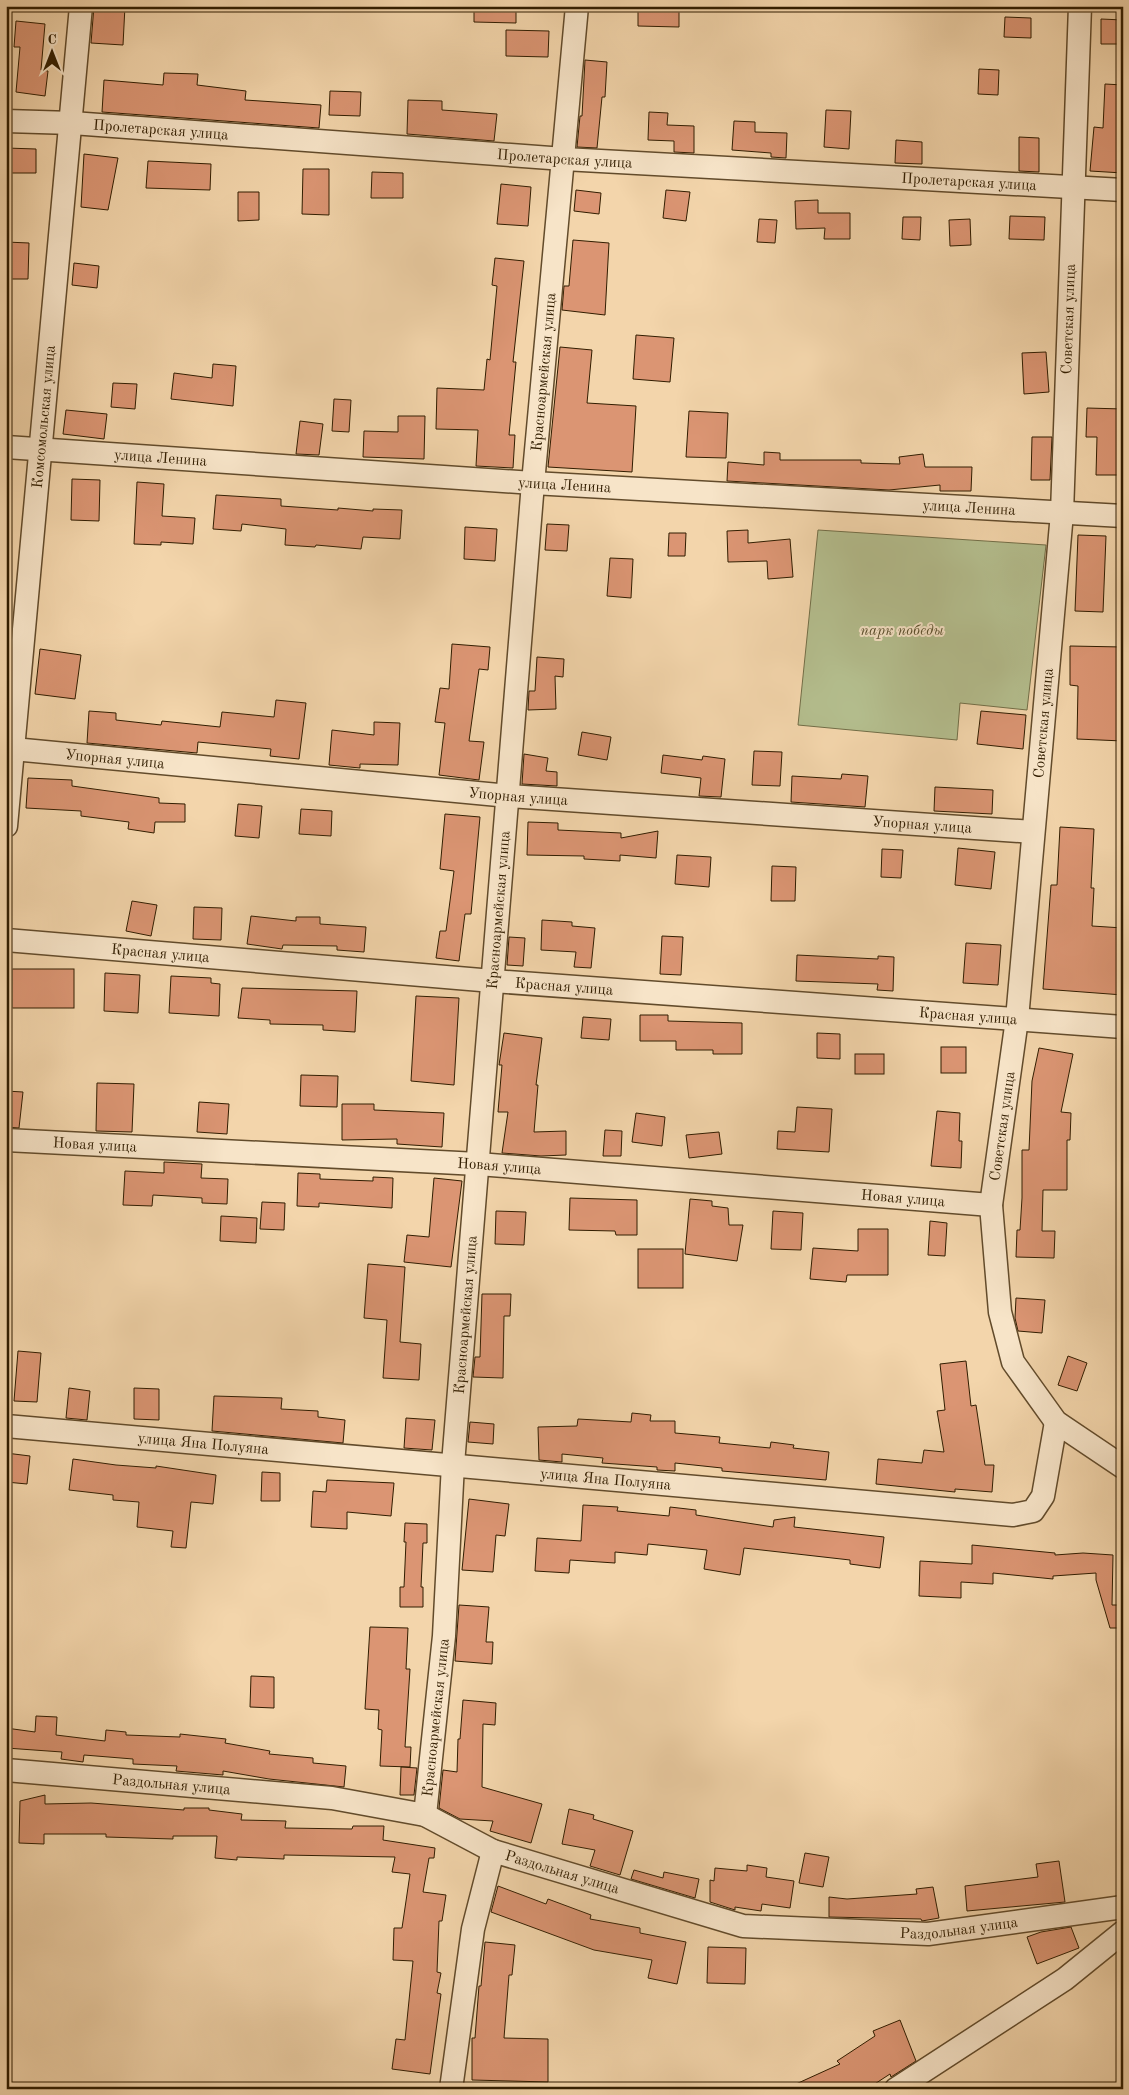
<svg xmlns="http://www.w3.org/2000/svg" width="1129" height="2095" font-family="'Old Standard TT',serif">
<rect width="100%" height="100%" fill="#f3d5ab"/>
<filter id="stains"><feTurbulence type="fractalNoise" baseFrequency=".004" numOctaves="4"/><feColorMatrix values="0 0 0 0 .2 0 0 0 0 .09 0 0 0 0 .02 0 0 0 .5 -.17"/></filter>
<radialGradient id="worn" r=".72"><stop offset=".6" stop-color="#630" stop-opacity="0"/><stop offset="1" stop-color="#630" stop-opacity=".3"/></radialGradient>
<polygon fill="#b4be8e" stroke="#726e47" points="818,530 1046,545 1027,710 960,703 957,740 798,725"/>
<g fill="#db9573" stroke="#311d00">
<polygon points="94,6 125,6 123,45 91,43"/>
<polygon points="474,6 516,6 516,23 474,22"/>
<polygon points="638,6 679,7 679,27 638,26"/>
<polygon points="1005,17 1031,18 1031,38 1004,37"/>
<polygon points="1101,19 1123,20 1123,44 1101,44"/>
<polygon points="16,21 45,24 41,70 48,71 45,96 16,92 20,47 14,47"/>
<polygon points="506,30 549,31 548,57 506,56"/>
<polygon points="585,60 607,62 605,97 602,97 597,148 577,147 580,116 582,116"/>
<polygon points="979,69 999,70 998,95 978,94"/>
<polygon points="164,73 198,74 197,85 246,91 245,100 321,105 319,128 102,112 104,80 163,85"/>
<polygon points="1105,84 1123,85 1123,173 1090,171 1094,127 1103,128"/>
<polygon points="330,91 361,92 360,116 329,115"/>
<polygon points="408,100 442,101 442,110 497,114 494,141 407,134"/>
<polygon points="826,110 851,111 849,149 824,147"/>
<polygon points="649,112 668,113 667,125 694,126 694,153 674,152 674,141 648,140"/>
<polygon points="734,121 755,122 755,132 787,133 786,158 771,157 771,153 732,150"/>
<polygon points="1019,137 1039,138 1039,172 1019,171"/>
<polygon points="896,140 922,142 922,164 895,163"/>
<polygon points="6,148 36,149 36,173 6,173"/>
<polygon points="84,154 118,158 108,210 81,207"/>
<polygon points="148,161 211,164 210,190 146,188"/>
<polygon points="303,169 329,169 329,215 302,214"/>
<polygon points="372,172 403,173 403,198 371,198"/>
<polygon points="501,184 531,187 528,226 497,224"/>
<polygon points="576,190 601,193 599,214 574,211"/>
<polygon points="666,190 690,192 686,221 663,218"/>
<polygon points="238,192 259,192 259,220 238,221"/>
<polygon points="818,200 818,213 850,213 850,239 824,239 825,228 796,229 795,201"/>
<polygon points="1010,216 1045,217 1044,240 1009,239"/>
<polygon points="903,217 921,217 920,240 902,239"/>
<polygon points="759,219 777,220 775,243 757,242"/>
<polygon points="970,219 971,245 950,246 949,220"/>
<polygon points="573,240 609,243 605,315 562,310 564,286 569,286"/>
<polygon points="6,242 29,243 28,279 6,279"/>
<polygon points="495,258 524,261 513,362 516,362 509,435 515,435 513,468 476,466 478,430 436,429 437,388 484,390 487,359 490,360 497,286 492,285"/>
<polygon points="74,263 99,266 97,288 72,285"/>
<polygon points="636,335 674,338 670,382 633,379"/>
<polygon points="560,347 592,350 587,403 636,406 632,472 548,467"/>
<polygon points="1046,352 1049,392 1024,394 1022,353"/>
<polygon points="213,364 236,366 233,406 171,399 174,373 212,378"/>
<polygon points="113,383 137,384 135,409 111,407"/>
<polygon points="334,399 351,400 349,432 332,431"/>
<polygon points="1087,408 1123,409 1123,475 1096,475 1097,437 1086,437"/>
<polygon points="66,410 107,414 104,439 63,434"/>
<polygon points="689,411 728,413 726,458 686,457"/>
<polygon points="398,416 425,416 424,459 363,457 364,431 398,432"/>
<polygon points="300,421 323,424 319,455 296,454"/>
<polygon points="1032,437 1052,437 1050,480 1031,480"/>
<polygon points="764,452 780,453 780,460 861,460 861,463 900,464 899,457 923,454 925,467 972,467 971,491 940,491 940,485 889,490 727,481 728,462 764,465"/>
<polygon points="72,479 100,480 99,521 71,520"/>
<polygon points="137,482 164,484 162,516 195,518 193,544 161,542 161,545 134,544"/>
<polygon points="216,495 281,499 281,506 338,510 338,508 373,511 373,509 402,510 400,539 363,537 361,549 316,545 315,547 285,545 286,529 242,524 241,531 213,529"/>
<polygon points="547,524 569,525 567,551 545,550"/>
<polygon points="465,527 497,529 495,561 464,559"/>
<polygon points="748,530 748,543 790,539 793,577 768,579 767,561 728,562 727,531"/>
<polygon points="669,533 686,533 685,556 668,556"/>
<polygon points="1078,535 1106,536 1103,612 1075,611"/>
<polygon points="610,558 633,559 631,598 607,596"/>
<polygon points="452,644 490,647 488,670 479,669 469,741 484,742 479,780 439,775 445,723 435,722 440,688 449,689"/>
<polygon points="1070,646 1123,647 1123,741 1077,739 1078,686 1070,685"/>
<polygon points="40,649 81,655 75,699 35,694"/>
<polygon points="537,657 564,659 563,677 555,676 556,709 528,710 529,691 535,691"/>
<polygon points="276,700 306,703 299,759 270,756 271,749 198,742 197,753 87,743 89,711 116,713 116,720 161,725 162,721 220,727 222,712 274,717"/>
<polygon points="981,711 1026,715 1023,749 977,744"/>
<polygon points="374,722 400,723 398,765 360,764 360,768 329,765 332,730 374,735"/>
<polygon points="582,732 611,737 607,760 578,755"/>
<polygon points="754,751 782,752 780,786 752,785"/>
<polygon points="524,754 548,758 546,771 557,772 557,786 522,784"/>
<polygon points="663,755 702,760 703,756 725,759 721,797 699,796 701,778 661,773"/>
<polygon points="842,774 868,776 865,807 791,802 792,776 841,779"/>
<polygon points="28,778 72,780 72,786 159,798 159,803 185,804 185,822 155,822 154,833 128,829 129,822 81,816 81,811 26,808"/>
<polygon points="935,787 993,790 992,814 934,811"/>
<polygon points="238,804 262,806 259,838 235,836"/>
<polygon points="301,809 332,811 331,836 299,834"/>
<polygon points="445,814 480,817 471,914 465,914 459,961 436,958 440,931 446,931 454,871 440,869"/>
<polygon points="528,822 558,823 558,830 621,833 621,838 658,831 656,858 620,855 620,861 584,859 584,856 527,855"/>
<polygon points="1060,827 1094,829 1091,888 1094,888 1092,926 1123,928 1123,995 1043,989 1051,885 1057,885"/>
<polygon points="958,848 995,852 991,889 955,885"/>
<polygon points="882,849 903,850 901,878 881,877"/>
<polygon points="677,855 711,857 709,887 675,884"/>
<polygon points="772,866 796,867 795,901 771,901"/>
<polygon points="132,901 157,905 151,936 126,931"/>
<polygon points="194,907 222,908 221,940 193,939"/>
<polygon points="251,916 296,921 296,917 320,917 320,924 366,927 364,952 337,950 337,946 283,945 282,949 247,944"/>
<polygon points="542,920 572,922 572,926 595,928 591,968 574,967 576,952 541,950"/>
<polygon points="662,936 683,937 681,975 660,974"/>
<polygon points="509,937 525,938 523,966 507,965"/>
<polygon points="966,943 1001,945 998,985 963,983"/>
<polygon points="797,955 878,959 878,956 894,957 893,991 877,990 878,984 796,981"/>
<rect x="12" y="969" width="62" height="39"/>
<polygon points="105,973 140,975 138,1013 104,1011"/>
<polygon points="171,976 211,978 211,983 220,984 219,1016 169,1013"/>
<polygon points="242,988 357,991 355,1032 323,1030 323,1025 270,1024 270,1020 238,1018"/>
<polygon points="416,996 459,998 454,1085 411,1081"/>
<polygon points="640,1015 668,1015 668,1021 742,1023 742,1054 713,1054 713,1050 676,1050 676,1041 640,1041"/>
<polygon points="583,1017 611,1019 609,1040 581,1038"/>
<polygon points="504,1033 542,1038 536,1085 538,1085 534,1132 566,1131 566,1155 541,1156 502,1153 508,1112 498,1112 502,1065 499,1065"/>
<polygon points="817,1033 840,1034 840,1059 817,1058"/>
<rect x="941" y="1047" width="25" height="26"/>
<polygon points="1039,1048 1073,1054 1061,1112 1071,1113 1070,1140 1067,1140 1067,1190 1043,1190 1042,1231 1055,1231 1054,1258 1016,1257 1017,1230 1020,1230 1022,1198 1022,1150 1029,1150 1032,1081"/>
<rect x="855" y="1054" width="29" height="20"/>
<polygon points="301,1075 338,1076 337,1107 300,1106"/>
<polygon points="97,1083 134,1084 132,1132 96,1131"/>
<polygon points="6,1091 23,1092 19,1128 6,1127"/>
<polygon points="199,1102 229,1104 227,1134 197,1132"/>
<polygon points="342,1104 374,1104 374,1110 444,1113 442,1147 397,1144 397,1139 342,1140"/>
<polygon points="797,1107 832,1109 829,1152 777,1149 778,1131 795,1132"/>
<polygon points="937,1111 960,1113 959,1141 962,1141 961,1168 931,1166"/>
<polygon points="636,1113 665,1117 662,1146 632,1142"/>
<polygon points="605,1130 622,1131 621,1156 603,1156"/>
<polygon points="719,1132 722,1154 689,1158 686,1135"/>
<polygon points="164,1162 202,1164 201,1178 228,1179 227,1204 202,1203 202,1198 153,1195 152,1206 123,1205 125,1171 164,1173"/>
<polygon points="298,1173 320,1174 320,1179 373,1181 373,1177 393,1178 392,1208 319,1203 319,1207 297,1206"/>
<polygon points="434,1178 462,1181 451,1267 404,1262 407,1235 429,1237"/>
<polygon points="570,1198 637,1200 637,1235 616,1235 615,1231 569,1230"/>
<polygon points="690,1199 712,1201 712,1206 728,1208 729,1225 743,1225 737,1261 685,1254"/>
<polygon points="262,1202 285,1203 284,1230 260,1229"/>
<polygon points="496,1211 526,1212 524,1245 495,1244"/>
<polygon points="773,1211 803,1213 801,1250 771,1249"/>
<polygon points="221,1216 257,1218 256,1243 220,1241"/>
<polygon points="930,1221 947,1223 945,1256 928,1255"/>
<polygon points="858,1229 888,1229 888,1275 847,1275 846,1282 810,1279 813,1248 858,1251"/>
<rect x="638" y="1249" width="45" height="39"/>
<polygon points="368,1264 405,1267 400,1342 421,1344 419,1380 383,1378 387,1320 364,1318"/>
<polygon points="482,1294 511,1294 510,1316 504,1316 503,1378 473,1377 475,1357 480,1357"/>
<polygon points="1016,1298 1045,1300 1042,1333 1018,1331 1015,1318"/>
<polygon points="18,1351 41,1353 37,1402 14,1401"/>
<polygon points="1068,1356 1087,1363 1077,1391 1058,1385"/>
<polygon points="966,1361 971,1406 976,1405 985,1465 994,1465 992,1492 955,1489 955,1492 876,1484 878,1459 922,1463 924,1450 944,1452 937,1411 945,1410 940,1364"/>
<polygon points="69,1388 90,1391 87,1420 66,1418"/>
<polygon points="134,1388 159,1389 159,1420 134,1419"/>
<polygon points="214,1396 282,1398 281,1409 318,1411 318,1417 345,1420 343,1443 212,1431"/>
<polygon points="632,1413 651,1415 650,1421 675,1421 675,1433 720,1437 719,1443 770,1448 771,1442 794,1445 793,1448 829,1452 826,1480 722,1471 722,1468 675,1463 675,1471 657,1470 657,1467 602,1463 603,1458 562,1454 562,1462 539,1460 538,1427 577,1426 578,1419 631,1422"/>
<polygon points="406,1418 435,1420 432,1450 404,1448"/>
<polygon points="470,1422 494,1424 493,1444 468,1442"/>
<polygon points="6,1453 30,1456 27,1484 6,1482"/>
<polygon points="73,1459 116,1465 156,1468 156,1466 216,1475 213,1504 191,1502 186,1548 171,1547 173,1531 137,1527 139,1502 113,1500 113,1495 69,1490"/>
<polygon points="262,1472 280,1473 280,1501 261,1501"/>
<polygon points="327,1480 394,1483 391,1516 347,1512 347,1529 311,1527 313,1491 326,1492"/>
<polygon points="469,1499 509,1504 505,1536 496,1535 493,1572 462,1570"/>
<polygon points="583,1505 618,1507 617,1511 669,1516 670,1507 696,1510 696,1515 773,1527 774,1520 795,1517 794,1527 884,1537 880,1568 850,1564 850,1560 744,1548 740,1575 704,1569 707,1550 648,1544 647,1555 615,1552 615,1563 570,1560 569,1573 535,1571 537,1538 581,1541"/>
<polygon points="405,1523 427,1524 427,1543 423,1543 421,1587 423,1587 423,1607 400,1607 400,1587 404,1587 406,1542 404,1542"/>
<polygon points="972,1545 1055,1553 1055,1555 1083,1553 1113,1555 1112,1605 1123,1605 1123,1628 1110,1628 1096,1580 1096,1573 1053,1576 1053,1579 993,1573 993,1584 961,1582 961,1598 919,1596 920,1561 972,1564"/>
<polygon points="459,1605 489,1607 486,1642 493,1642 492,1664 455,1661"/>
<polygon points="370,1627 408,1628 406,1669 410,1669 405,1747 411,1747 410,1767 380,1766 382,1730 378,1729 379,1710 365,1709"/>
<polygon points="251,1676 274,1677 274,1708 250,1707"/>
<polygon points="463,1700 496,1703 495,1725 483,1724 482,1787 542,1804 531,1843 490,1831 493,1821 460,1819 439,1808 443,1770 457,1772 458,1739 460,1739"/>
<polygon points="36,1716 57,1717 56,1735 105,1741 106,1730 126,1732 126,1735 180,1737 180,1734 226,1739 225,1743 270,1751 269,1754 313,1758 313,1763 346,1766 344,1787 269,1779 223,1771 223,1775 176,1771 177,1766 133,1764 133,1759 84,1755 83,1762 61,1759 62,1752 6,1748 6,1728 35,1732"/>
<polygon points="401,1767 417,1768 414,1795 400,1795"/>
<polygon points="45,1795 45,1804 91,1803 184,1810 184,1808 209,1808 209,1810 242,1814 241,1820 286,1821 285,1828 352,1829 353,1826 384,1826 383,1840 435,1848 434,1858 429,1858 423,1892 446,1895 442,1921 439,1921 437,1972 441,1973 437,1993 441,1994 430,2074 392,2069 396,2039 405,2040 413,1961 393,1960 394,1928 402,1928 410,1874 392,1872 395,1857 284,1855 284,1859 237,1857 237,1860 215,1858 217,1836 173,1836 173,1839 106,1837 106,1834 44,1834 44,1844 19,1843 20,1801"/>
<polygon points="569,1809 594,1815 593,1819 633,1831 620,1875 590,1866 595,1850 562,1844"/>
<polygon points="805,1853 829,1857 823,1887 799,1883"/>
<polygon points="1059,1861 1065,1902 967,1911 965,1886 1038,1877 1036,1864"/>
<polygon points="747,1865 767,1868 766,1877 794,1881 790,1908 762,1904 761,1911 735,1907 735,1910 710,1902 710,1880 714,1881 715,1868 747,1871"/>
<polygon points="634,1870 663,1878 664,1872 699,1879 695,1898 631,1879"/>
<polygon points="498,1886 546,1904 548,1899 591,1915 590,1919 640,1928 640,1933 686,1942 677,1984 648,1978 652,1960 594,1950 491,1912"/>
<polygon points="933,1887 939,1918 922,1921 921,1919 829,1917 829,1897 847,1899 917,1894 916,1889"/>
<polygon points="1071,1927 1079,1948 1037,1964 1027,1937 1041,1932"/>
<polygon points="485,1942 515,1945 512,1975 509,1975 504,2038 548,2039 548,2082 472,2080 472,2038 475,2038 479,1986 481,1986"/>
<polygon points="708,1947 746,1948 745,1984 707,1983"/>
<polygon points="900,2020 916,2061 891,2077 890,2074 867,2089 785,2089 840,2064 837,2061 875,2036 873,2031"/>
</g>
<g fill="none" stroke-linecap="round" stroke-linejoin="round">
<g stroke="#624b2b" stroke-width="25">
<g id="minor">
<polyline points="1080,6 1062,513 1017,1019 991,1205 1000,1312 1013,1362 1056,1422 1123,1467"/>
<path id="s1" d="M6,121L72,123L564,159L1123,190"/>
<path id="s2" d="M6,447L533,483L1123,516"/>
<path id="s3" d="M6,754L13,749L509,796L1033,832"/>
<path id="s4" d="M6,826L81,6"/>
<path id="s5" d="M6,940L493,981L1123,1027"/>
<path id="s6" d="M6,1140L478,1164L991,1205"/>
<path id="s7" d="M6,1426L1013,1515L1033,1511L1043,1496L1056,1422"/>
<path id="s8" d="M6,1770L332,1798L425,1815L493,1851L743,1926L928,1934L1123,1907"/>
<path id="s9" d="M425,1815L444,1636L453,1464L533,483L577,6"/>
<polyline points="451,2089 473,1929 493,1851"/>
<polyline points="896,2089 1065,1979 1123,1932"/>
</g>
</g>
<use href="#minor" stroke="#f7e4c8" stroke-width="22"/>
</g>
<g text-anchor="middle" stroke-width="4" stroke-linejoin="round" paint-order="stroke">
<g font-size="15" fill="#311d00" stroke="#f7e4c8">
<text dy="5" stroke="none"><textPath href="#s1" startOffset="155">Пролетарская улица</textPath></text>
<text dy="5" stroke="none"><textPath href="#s1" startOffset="560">Пролетарская улица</textPath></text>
<text dy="5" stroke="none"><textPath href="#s1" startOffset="965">Пролетарская улица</textPath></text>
<text transform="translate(1068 319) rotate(-88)" y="5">Советская улица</text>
<text dy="5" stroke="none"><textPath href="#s9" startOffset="1448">Красноармейская улица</textPath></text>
<text dy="5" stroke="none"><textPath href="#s4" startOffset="411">Комсомольская улица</textPath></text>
<text dy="5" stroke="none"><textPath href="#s2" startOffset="155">улица Ленина</textPath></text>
<text dy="5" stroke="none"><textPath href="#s2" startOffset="560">улица Ленина</textPath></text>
<text dy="5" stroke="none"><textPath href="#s2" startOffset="965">улица Ленина</textPath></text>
<text transform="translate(1043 723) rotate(-85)" y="5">Советская улица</text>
<text dy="5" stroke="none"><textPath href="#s3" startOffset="111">Упорная улица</textPath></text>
<text dy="5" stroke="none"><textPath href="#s3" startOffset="516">Упорная улица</textPath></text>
<text dy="5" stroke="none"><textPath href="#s3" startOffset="921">Упорная улица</textPath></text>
<text dy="5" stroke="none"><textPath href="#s9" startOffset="908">Красноармейская улица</textPath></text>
<text dy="5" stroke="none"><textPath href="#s5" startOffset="155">Красная улица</textPath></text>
<text dy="5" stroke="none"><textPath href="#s5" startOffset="560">Красная улица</textPath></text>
<text dy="5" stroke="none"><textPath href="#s5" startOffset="965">Красная улица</textPath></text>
<text transform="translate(1002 1126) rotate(-82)" y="5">Советская улица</text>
<text dy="5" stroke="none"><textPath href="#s6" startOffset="89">Новая улица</textPath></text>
<text dy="5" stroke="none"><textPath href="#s6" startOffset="494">Новая улица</textPath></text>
<text dy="5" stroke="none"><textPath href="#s6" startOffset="899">Новая улица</textPath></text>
<text dy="5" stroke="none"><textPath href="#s9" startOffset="502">Красноармейская улица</textPath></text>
<text dy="5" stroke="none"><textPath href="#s7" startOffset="198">улица Яна Полуяна</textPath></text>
<text dy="5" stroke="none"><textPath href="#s7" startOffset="602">улица Яна Полуяна</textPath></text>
<text dy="5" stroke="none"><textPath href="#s9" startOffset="98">Красноармейская улица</textPath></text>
<text dy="5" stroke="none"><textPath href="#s8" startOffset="166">Раздольная улица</textPath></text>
<text dy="5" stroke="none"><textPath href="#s8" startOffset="571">Раздольная улица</textPath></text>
<text dy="5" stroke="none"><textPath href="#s8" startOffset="976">Раздольная улица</textPath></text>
</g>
<g font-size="15" font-style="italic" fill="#584d2b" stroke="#f7e4c8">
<text x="902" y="635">парк победы</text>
</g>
</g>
<rect width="1129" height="2095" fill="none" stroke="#f3d5ab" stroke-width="25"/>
<rect x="8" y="8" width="1114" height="2080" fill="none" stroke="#311d00" stroke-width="2.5"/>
<rect x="12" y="12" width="1104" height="2070" fill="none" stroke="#311d00"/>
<g transform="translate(52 52)" stroke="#f7e4c8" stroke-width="4" paint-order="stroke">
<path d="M0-4L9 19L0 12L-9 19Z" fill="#311d00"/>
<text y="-8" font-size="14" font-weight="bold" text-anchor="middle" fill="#311d00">С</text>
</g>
<rect width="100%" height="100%" filter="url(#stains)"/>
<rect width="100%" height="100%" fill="url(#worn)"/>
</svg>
